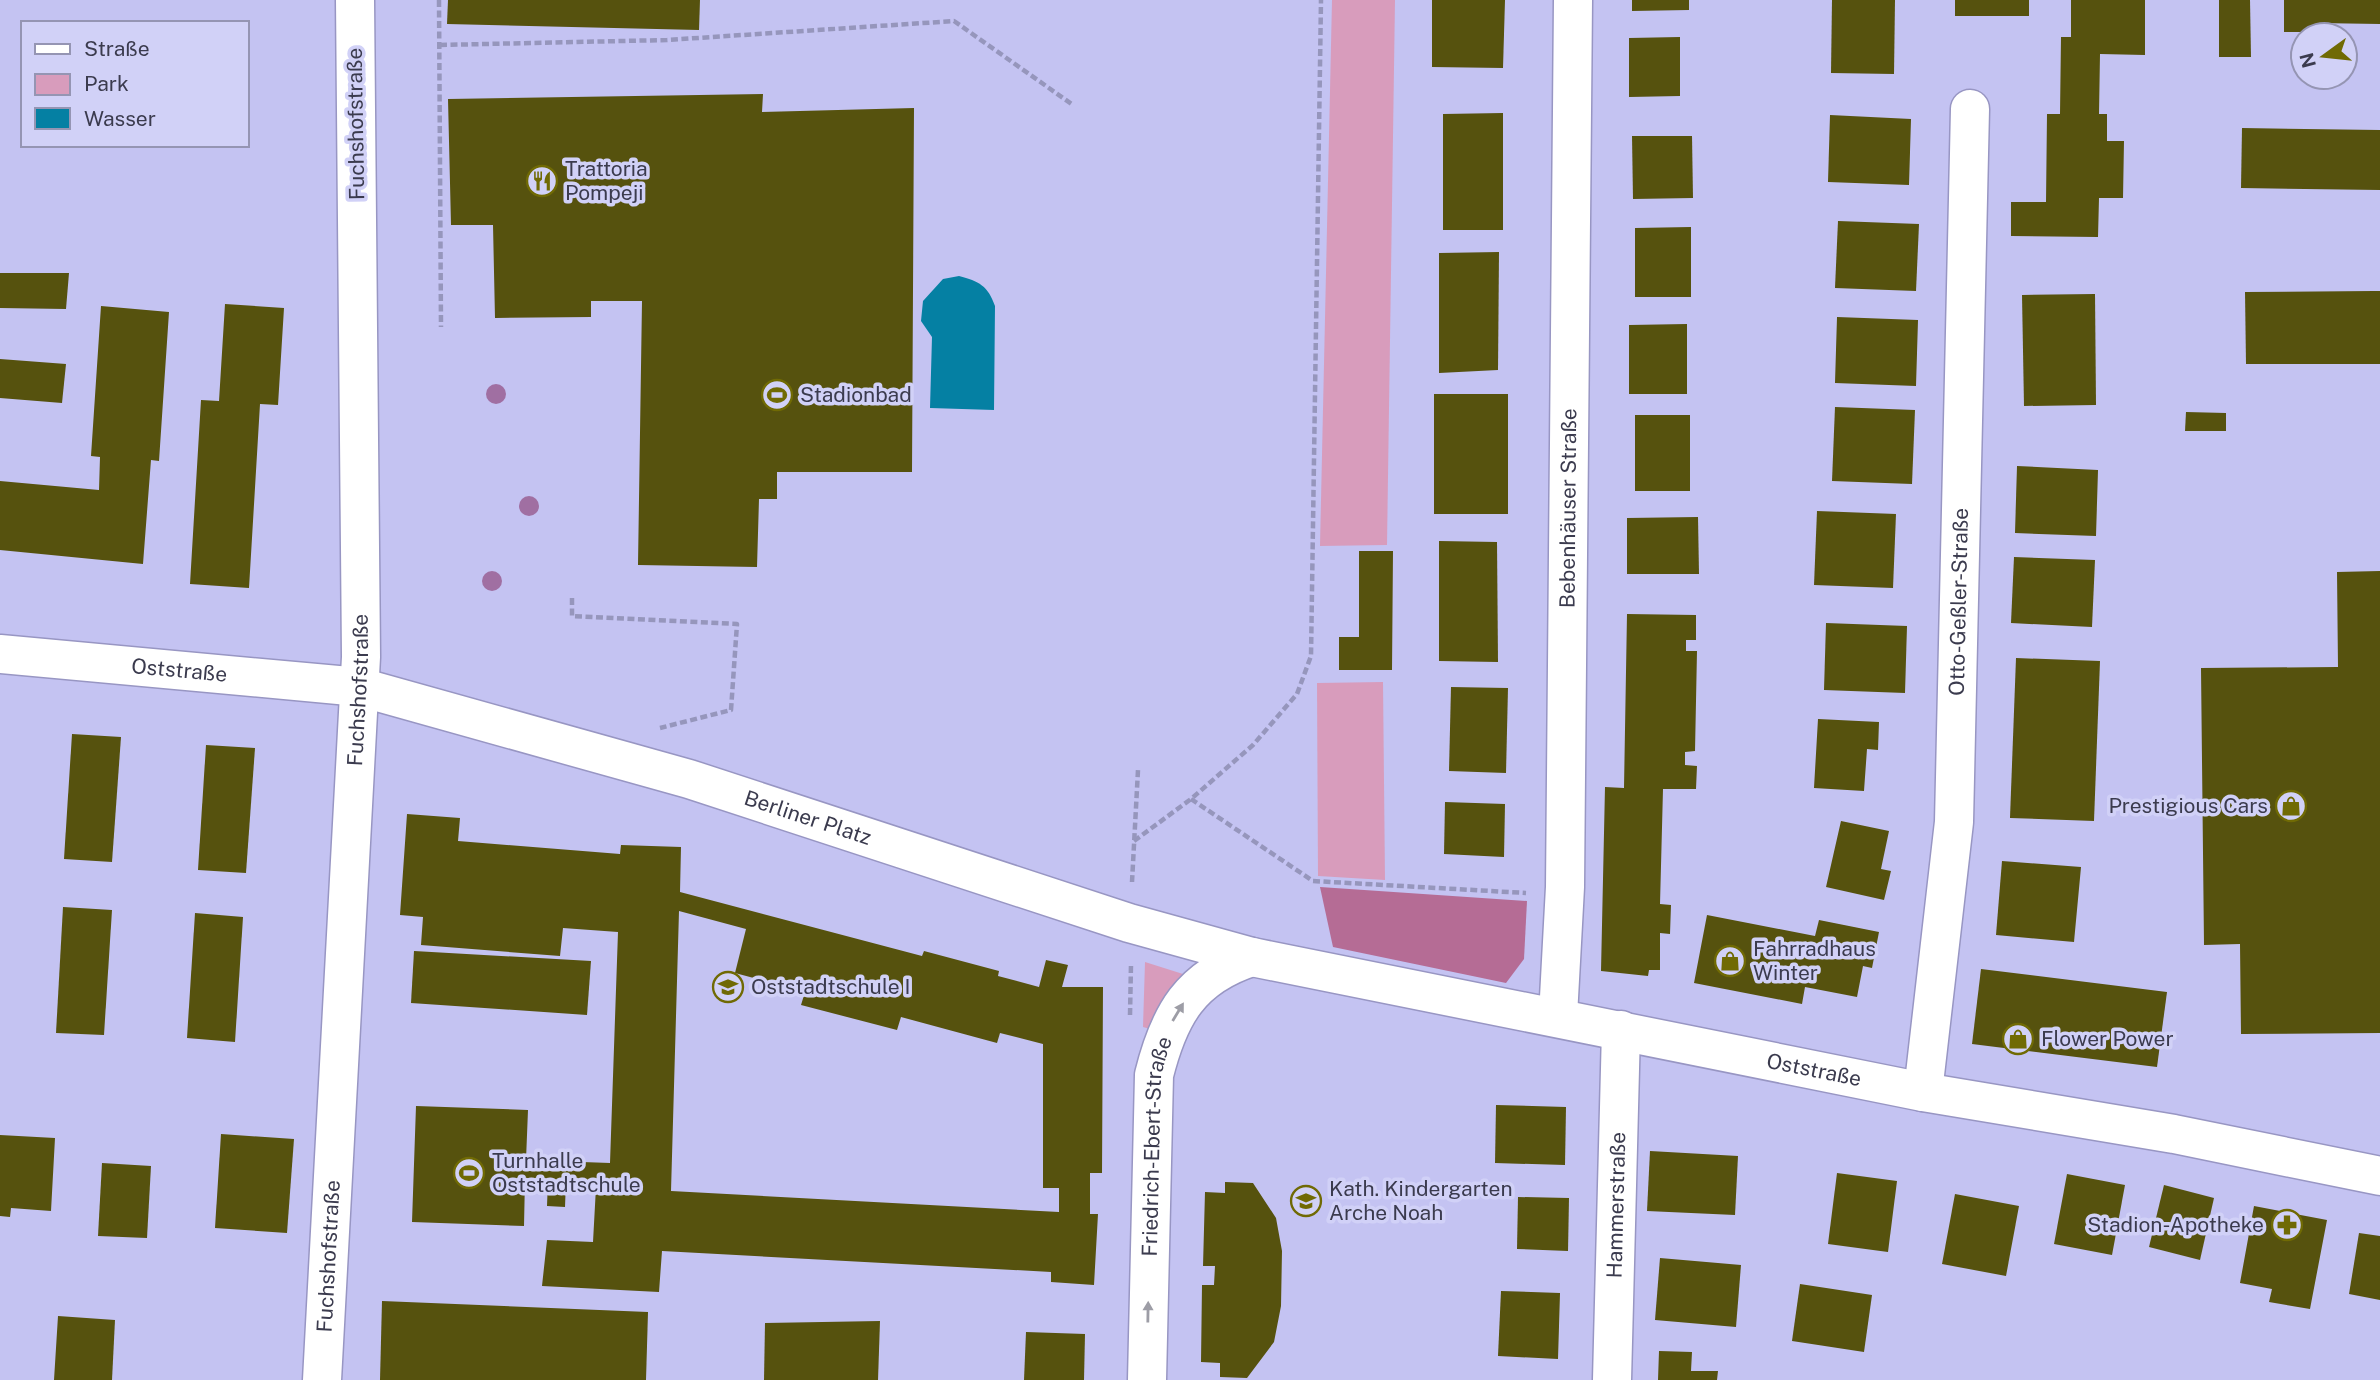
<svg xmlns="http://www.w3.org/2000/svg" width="2380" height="1380" font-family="'Public Sans',sans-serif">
<rect width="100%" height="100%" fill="#c4c3f2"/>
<g fill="#d89cbc">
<polygon points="1332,0 1395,0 1387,545 1320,546"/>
<polygon points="1383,682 1385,880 1318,876 1317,683"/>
<polygon points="1145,962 1183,974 1185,982 1150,1029 1143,1027"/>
</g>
<polygon fill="#b56c95" points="1320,887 1527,901 1524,959 1506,983 1333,947"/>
<path fill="#0580a3" d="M959,276C979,281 988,286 995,306L994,410L930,408L932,337L921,321L923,301L943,279Z"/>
<g fill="#56520e" fill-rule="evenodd">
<polygon points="448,0 700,0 699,30 447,24"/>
<polygon points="1432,0 1505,0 1503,68 1432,67"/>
<polygon points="1632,0 1689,0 1689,10 1632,11"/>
<polygon points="1832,0 1895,0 1894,74 1831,73"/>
<rect x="1955" y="0" width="74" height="16"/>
<polygon points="2071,0 2145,0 2145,55 2100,54 2099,114 2107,114 2107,141 2124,141 2123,198 2099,198 2098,237 2011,236 2011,202 2046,202 2047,114 2060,114 2061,37 2071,37"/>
<polygon points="2219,0 2250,0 2251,57 2219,57"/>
<polygon points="2284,0 2380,0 2380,24 2316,23 2316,32 2284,32"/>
<polygon points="1680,37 1680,96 1629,97 1629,38"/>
<polygon points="763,94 762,112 914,108 912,472 777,472 777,499 759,499 757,567 638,565 642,301 591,301 591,317 495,318 493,225 451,225 448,99"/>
<polygon points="1503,113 1503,230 1443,230 1443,114"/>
<polygon points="1830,115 1911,119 1909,185 1828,182"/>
<polygon points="2242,128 2380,130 2380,190 2241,188"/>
<polygon points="1632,136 1692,136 1693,198 1633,199"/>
<polygon points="1838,221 1919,224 1916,291 1835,288"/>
<polygon points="1691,227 1691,297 1635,297 1635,228"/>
<polygon points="1499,252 1498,370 1439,373 1439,253"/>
<polygon points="0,273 69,273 66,309 0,308"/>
<polygon points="2374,291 2380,291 2380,364 2246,364 2245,292"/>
<polygon points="2095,294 2096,405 2024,406 2022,295"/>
<polygon points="225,304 284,308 278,405 260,404 249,588 190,584 201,400 219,401"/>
<polygon points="101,306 169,312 159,461 151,460 143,564 0,550 0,481 99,490 100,457 91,456"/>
<polygon points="1837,317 1918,320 1916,386 1835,383"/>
<polygon points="1687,324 1687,394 1629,394 1629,325"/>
<polygon points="0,359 66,364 62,403 0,398"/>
<rect x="1434" y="394" width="74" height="120"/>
<polygon points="1835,407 1915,410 1912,484 1832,481"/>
<polygon points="2186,412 2226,413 2226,431 2185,431"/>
<rect x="1635" y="415" width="55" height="76"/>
<polygon points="2017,466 2098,470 2096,536 2015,533"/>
<polygon points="1817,511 1896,514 1893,588 1814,585"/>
<polygon points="1698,517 1699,574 1627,574 1627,518"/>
<polygon points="1439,541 1497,542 1498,662 1439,661"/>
<polygon points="1359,551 1393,551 1392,670 1339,670 1339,637 1359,637"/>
<polygon points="2014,557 2095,560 2092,627 2011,623"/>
<polygon points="2380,571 2380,1033 2241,1034 2240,944 2204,945 2201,668 2338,667 2337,572"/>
<polygon points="1627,614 1696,615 1696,640 1686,640 1686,651 1697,651 1695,751 1685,752 1685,765 1697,766 1696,789 1663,789 1660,904 1671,905 1670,934 1660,933 1660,970 1649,970 1648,976 1601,971 1605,787 1624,788"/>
<polygon points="1826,623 1907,626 1905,693 1824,690"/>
<polygon points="2016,658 2100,661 2094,821 2010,818"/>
<polygon points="1451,687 1508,688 1506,773 1449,771"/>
<polygon points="1818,719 1879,722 1878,750 1867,749 1864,791 1814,788"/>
<polygon points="72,734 121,737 112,862 64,859"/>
<polygon points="206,745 255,748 246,873 198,870"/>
<polygon points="1445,802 1505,804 1504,857 1444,854"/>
<path d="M407,814L460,818L458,841L620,854L621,845L681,847L680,892L922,956L924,951L999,971L998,976L1039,987L1046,960L1068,965L1062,987H1103L1102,1173H1090V1214H1098L1094,1285L1051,1282V1272L662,1251L659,1292L542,1286L547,1240L593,1242L596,1187L610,1188V1181L566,1180L565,1207L547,1206L548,1179L525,1178L524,1226L412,1222L416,1106L528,1110L526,1160L610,1163L618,932L563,928L560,956L421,945L423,917L400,915ZM679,911L746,929L735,973L805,992L801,1005L897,1030L901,1017L997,1043L1000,1033L1043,1044V1188H1059V1212L671,1191Z"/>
<polygon points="1841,821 1889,831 1881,869 1891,871 1884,900 1826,887"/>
<polygon points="2002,861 2081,867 2074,942 1996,935"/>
<polygon points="63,907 112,910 104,1035 56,1033"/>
<polygon points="195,913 243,917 235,1042 187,1038"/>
<polygon points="1707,915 1815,936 1819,920 1879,932 1872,968 1863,966 1857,997 1805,987 1802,1004 1694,983"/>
<polygon points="414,951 591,961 587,1015 411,1003"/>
<polygon points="1981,969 2167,992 2157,1067 1972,1044"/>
<polygon points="1496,1105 1566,1107 1565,1165 1495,1163"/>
<polygon points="221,1134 294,1139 287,1233 215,1228"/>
<polygon points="0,1135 55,1138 51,1211 11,1208 10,1217 0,1216"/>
<polygon points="1650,1151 1738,1156 1735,1215 1647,1211"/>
<polygon points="102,1163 151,1166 147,1238 98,1236"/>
<polygon points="1837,1173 1897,1181 1888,1252 1828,1244"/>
<polygon points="2067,1174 2125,1185 2112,1255 2054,1244"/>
<polygon points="1225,1182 1253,1183 1276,1218 1282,1251 1281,1306 1274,1342 1247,1378 1220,1377 1220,1363 1201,1362 1202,1285 1214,1285 1215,1266 1203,1266 1205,1192 1225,1193"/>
<polygon points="2164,1185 2214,1198 2200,1260 2149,1247"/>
<polygon points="1955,1194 2019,1206 2006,1276 1942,1264"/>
<polygon points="1518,1197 1569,1198 1568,1251 1517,1249"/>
<polygon points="2254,1206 2327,1220 2310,1309 2269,1302 2272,1289 2240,1283"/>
<polygon points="2359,1233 2380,1236 2380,1300 2349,1294"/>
<polygon points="1660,1258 1741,1265 1736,1327 1655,1320"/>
<polygon points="1800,1284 1872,1295 1864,1352 1792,1341"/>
<polygon points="1501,1291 1560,1293 1558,1359 1498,1356"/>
<polygon points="382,1301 648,1312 646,1380 380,1380"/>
<polygon points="58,1316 115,1320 112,1380 54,1380"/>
<polygon points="880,1321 878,1380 764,1380 765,1323"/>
<polygon points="1026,1332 1085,1334 1084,1380 1024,1380"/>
<polygon points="1659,1351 1692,1352 1691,1371 1718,1371 1717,1380 1658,1380"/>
</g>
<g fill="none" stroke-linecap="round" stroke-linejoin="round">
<g stroke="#9896c3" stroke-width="41">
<g id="minor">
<path id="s1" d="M0,654L360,687L689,779L1129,923L1252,957L1923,1092L2174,1134L2380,1176"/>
<path id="s2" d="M1558,1016L1565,887L1573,0"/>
<path id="s3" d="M1923,1092L1954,822L1970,109"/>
<path id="s4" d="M322,1380L361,657L355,0"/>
<path id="s5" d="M1147,1380L1154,1075C1169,1015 1190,977 1252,957"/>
<path id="s6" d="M1612,1380L1621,1030"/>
</g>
</g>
<g stroke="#9696bc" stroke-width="4.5" stroke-dasharray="7 3.5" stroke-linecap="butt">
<polyline points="439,0 441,327"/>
<polyline points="440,45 667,40 954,21 1073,105"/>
<polyline points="572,598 572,616 737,624 731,710 660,728"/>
<polyline points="1191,799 1313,881 1526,893"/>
<polyline points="1134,841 1191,799 1253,745 1297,694 1311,656 1321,0"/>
<polyline points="1132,882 1138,770"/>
<polyline points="1130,1015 1131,964"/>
</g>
<use href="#minor" stroke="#fff" stroke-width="38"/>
</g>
<g fill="#a06fa2">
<circle cx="496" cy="394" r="10"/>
<circle cx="529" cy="506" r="10"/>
<circle cx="492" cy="581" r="10"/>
</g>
<defs><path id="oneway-solid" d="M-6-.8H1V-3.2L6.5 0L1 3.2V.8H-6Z" transform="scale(1.75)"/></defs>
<g fill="#9d9da6">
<use href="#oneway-solid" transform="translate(1178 1012) rotate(-59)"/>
<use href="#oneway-solid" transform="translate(1148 1312) rotate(-89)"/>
</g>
<defs>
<g id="restaurant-ring" transform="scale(1.575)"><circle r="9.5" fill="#d1d1f7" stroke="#706a04" stroke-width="1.5"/><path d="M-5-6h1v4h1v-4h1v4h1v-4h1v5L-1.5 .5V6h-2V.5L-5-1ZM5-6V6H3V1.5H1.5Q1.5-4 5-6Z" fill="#706a04"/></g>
<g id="stadium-ring" transform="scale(1.575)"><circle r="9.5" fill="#d1d1f7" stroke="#706a04" stroke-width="1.5"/><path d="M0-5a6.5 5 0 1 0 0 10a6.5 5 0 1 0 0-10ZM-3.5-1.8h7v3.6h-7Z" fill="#706a04"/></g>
<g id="shop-ring" transform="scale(1.575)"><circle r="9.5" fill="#d1d1f7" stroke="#706a04" stroke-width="1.5"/><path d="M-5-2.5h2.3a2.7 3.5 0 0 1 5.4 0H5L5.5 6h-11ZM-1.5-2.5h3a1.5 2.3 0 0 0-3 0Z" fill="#706a04"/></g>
<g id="school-ring" transform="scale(1.575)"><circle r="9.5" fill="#d1d1f7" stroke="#706a04" stroke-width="1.5"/><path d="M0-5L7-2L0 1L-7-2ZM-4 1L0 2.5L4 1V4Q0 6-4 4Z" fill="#706a04"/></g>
<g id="pharmacy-ring" transform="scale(1.575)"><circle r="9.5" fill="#d1d1f7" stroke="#706a04" stroke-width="1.5"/><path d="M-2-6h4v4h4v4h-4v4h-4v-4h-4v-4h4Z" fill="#706a04"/></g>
</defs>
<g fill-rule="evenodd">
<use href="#restaurant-ring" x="542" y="181"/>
<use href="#stadium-ring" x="777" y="395"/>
<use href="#shop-ring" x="2291" y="806"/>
<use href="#shop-ring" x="1730" y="961"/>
<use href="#school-ring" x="728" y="987"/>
<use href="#shop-ring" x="2018" y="1039"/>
<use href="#stadium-ring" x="469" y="1173"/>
<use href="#school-ring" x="1306" y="1201"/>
<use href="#pharmacy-ring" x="2287" y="1225"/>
</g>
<g text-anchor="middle" stroke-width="7" stroke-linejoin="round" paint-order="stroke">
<g font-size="21" fill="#3b3b4e" stroke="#d1d1f7">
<text transform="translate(356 124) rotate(-91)" y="7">Fuchshofstraße</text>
<text dy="7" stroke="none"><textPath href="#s2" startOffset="508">Bebenhäuser Straße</textPath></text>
<text dy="7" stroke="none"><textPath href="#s3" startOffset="492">Otto-Geßler-Straße</textPath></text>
<text dy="7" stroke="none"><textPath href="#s1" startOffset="180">Oststraße</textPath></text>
<text dy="7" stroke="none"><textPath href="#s4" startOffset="691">Fuchshofstraße</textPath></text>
<text dy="7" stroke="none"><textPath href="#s1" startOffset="828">Berliner Platz</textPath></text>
<text dy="7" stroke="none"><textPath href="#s1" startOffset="1867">Oststraße</textPath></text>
<text dy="7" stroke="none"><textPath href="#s5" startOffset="234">Friedrich-Ebert-Straße</textPath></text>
<text dy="7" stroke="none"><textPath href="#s6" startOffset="175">Hammerstraße</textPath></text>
<text dy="7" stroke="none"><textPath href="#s4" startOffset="124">Fuchshofstraße</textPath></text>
</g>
<g font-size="21" fill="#3b3b4e" stroke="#d1d1f7" text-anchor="start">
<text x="565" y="176">Trattoria<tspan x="565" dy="24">Pompeji</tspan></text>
<text x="800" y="402">Stadionbad</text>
<text x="2268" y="813" text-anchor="end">Prestigious Cars</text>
<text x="1753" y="956">Fahrradhaus<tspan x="1753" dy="24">Winter</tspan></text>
<text x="751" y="994">Oststadtschule I</text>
<text x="2041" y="1046">Flower Power</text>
<text x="492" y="1168">Turnhalle<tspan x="492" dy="24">Oststadtschule</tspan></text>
<text x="1329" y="1196">Kath. Kindergarten<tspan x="1329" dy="24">Arche Noah</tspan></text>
<text x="2264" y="1232" text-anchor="end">Stadion-Apotheke</text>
</g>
</g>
<rect x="21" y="21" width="228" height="126" fill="#d1d1f7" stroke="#9595b3" stroke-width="2"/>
<rect x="35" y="44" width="35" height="10" fill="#ffffff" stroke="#9595b3" stroke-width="2"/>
<text x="84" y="56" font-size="21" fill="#3b3b4e">Straße</text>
<rect x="35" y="74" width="35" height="21" fill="#d89cbc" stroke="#9595b3" stroke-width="2"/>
<text x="84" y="91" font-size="21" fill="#3b3b4e">Park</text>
<rect x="35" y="108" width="35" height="21" fill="#0580a3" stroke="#9595b3" stroke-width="2"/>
<text x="84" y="126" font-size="21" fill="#3b3b4e">Wasser</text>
<g transform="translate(2324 56) rotate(255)"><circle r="33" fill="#d1d1f7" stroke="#9595b3" stroke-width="2"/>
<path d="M0-5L12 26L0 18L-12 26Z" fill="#706a04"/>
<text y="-10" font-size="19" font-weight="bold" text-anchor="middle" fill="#3b3b4e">N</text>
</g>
</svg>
